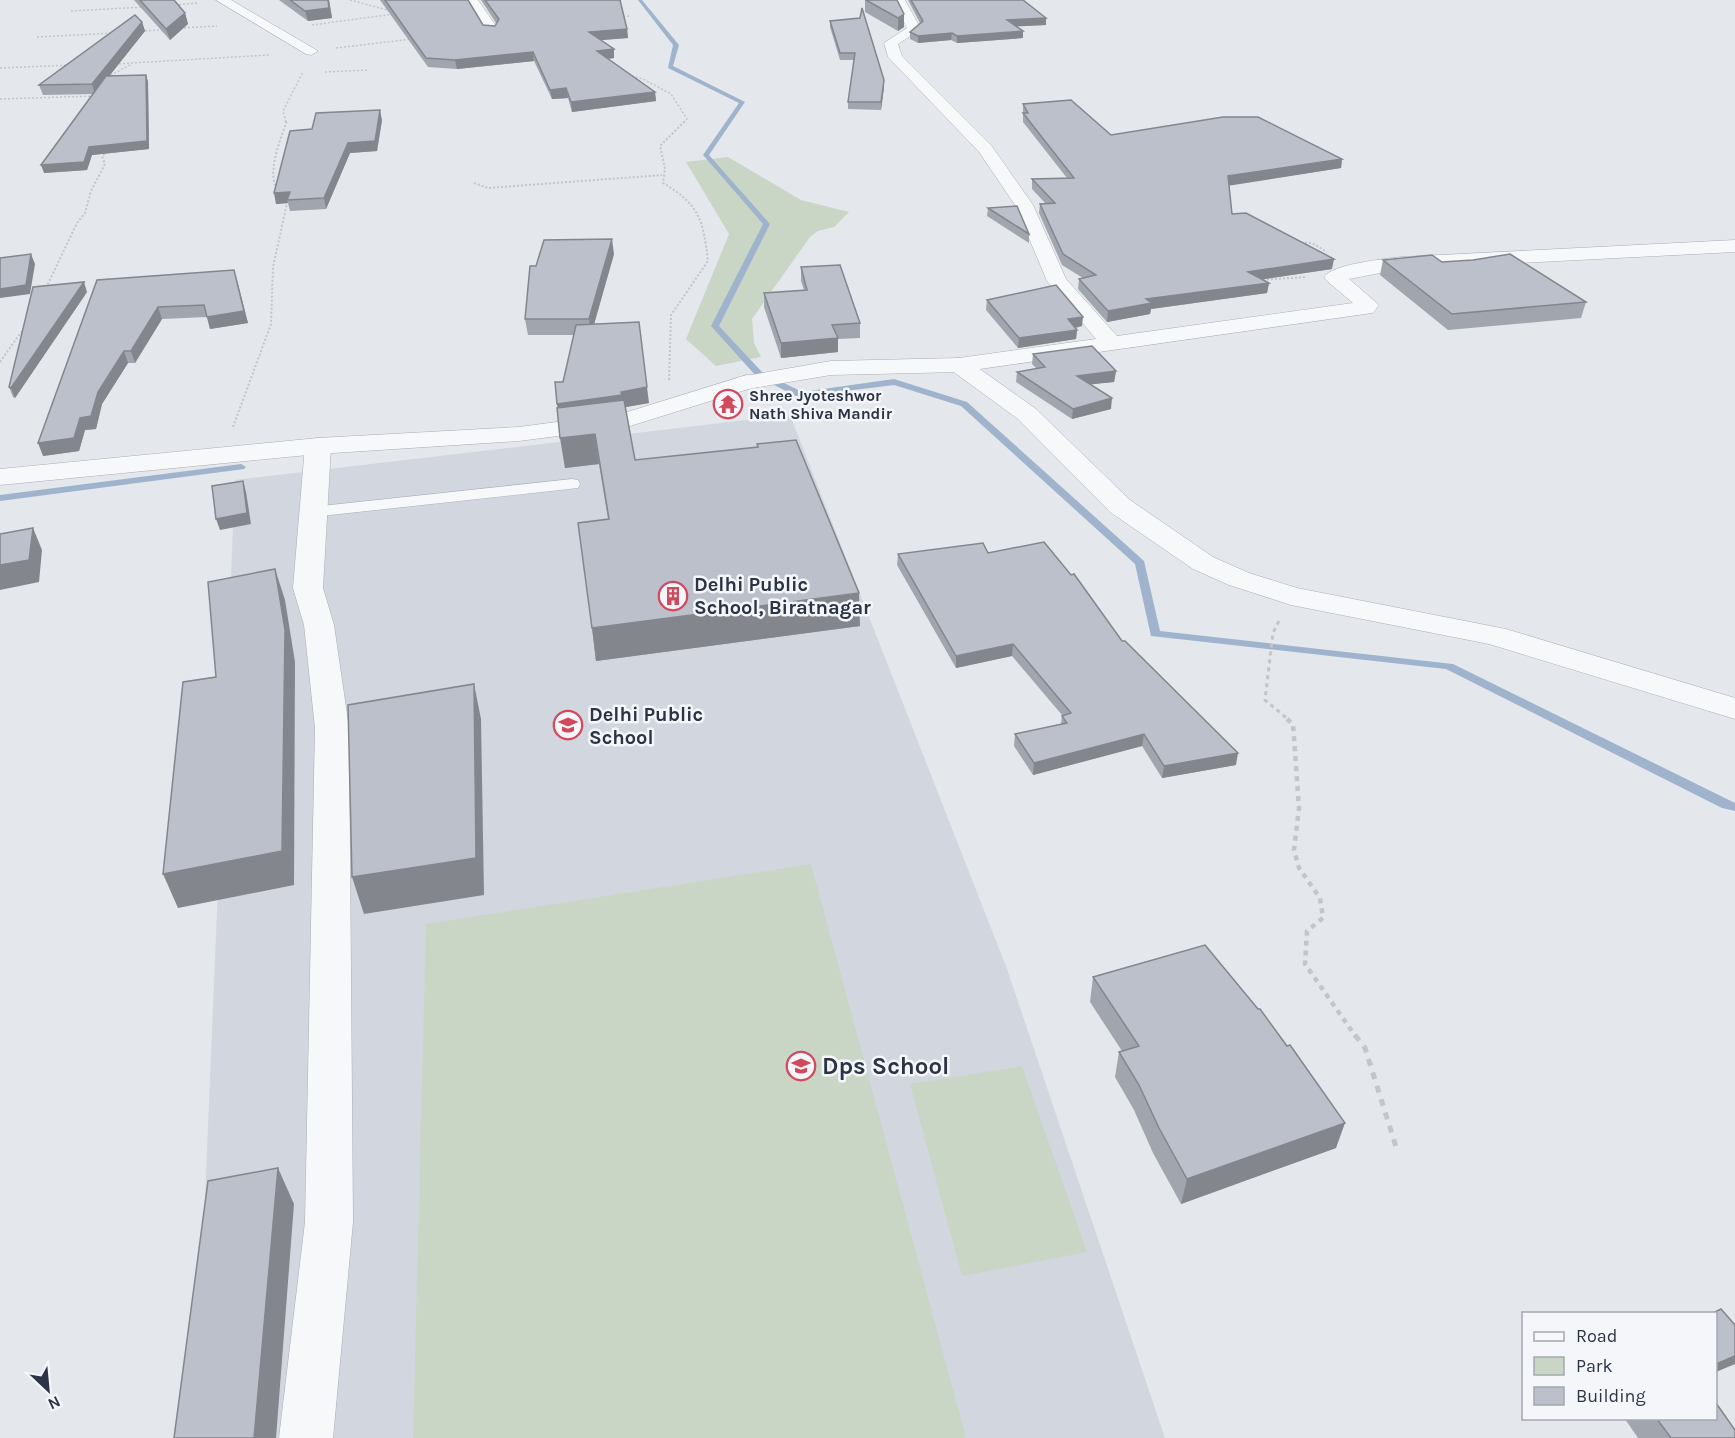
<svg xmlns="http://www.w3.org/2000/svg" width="1735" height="1438" font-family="Karla,sans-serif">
<rect width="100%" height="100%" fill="#e4e7ec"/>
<polygon fill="#d2d6de" points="790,415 1007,969 1165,1438 195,1438 235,480"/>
<g fill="#c9d6c5">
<polygon points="728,157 801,200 849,212 834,227 818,231 810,237 752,319 754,343 761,357 716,366 686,339 729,234 686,162"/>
<polygon points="811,864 966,1438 413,1438 426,924"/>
<polygon points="1022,1066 1087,1252 962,1276 910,1084"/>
</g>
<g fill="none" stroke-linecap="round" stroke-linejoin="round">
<g fill="#9fb4cc" fill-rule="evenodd">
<polygon points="638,0 642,0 679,45 673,66 745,102 709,155 770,224 719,326 762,372 802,392 894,379 967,402 1144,561 1160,631 1453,664 1735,803 1735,811 1722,808 1446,669 1151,636 1135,564 961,406 894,385 798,397 756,376 711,326 763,224 703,155 739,103 668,68 673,45"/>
<polygon points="241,464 246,467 244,469 0,501 0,495"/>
</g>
<g stroke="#a9aeb7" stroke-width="1">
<polygon id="service" points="572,479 578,480 580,484 578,488 312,517 306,516 303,512 306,508 312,507"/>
</g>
<g stroke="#a9aeb7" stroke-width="1">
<g id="minor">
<polygon points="216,0 231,0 318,51 311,55 306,54"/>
<polygon points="466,0 478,0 498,29 496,32 486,32"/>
<path d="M893,0H905L921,29L898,44L902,56L991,145L1033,205L1066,279L1117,336L1353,303L1327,281L1324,277C1333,264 1384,259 1401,257L1735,240V252L1401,269L1349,279L1379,305L1373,313L1365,314L959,372L831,375L747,389L739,387L735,382L739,377L831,361L959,358L1096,339L1047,281L1015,205L979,152L888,57L884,43L907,28Z"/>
<polygon points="318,438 327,441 331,446 323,588 334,625 349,728 353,1222 333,1438 279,1438 305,1222 315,728 304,625 293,588 305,446 309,441"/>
</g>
</g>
<g stroke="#a9aeb7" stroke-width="1">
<g id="tertiary">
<polygon points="959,358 967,360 1036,409 1130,500 1213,557 1249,573 1297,588 1506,629 1735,698 1735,719 1489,644 1291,605 1229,585 1193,569 1110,512 1018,419 951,370 948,365 951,360"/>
<polygon points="747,375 755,377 759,382 755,387 627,427 519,441 318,454 0,485 0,469 318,438 519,427 624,413"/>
</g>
</g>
<g stroke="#c2c5cb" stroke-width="1.5" stroke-dasharray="2 2" stroke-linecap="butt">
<polyline points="350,0 391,11"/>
<polyline points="175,5 197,3"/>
<polyline points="71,11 144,7"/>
<polyline points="619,17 630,16"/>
<polyline points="312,25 394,14"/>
<polyline points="180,28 217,26"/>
<polyline points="141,31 163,30"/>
<polyline points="37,37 115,33"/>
<polyline points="336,48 412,39"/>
<polyline points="115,64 269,55"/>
<polyline points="0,68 71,65"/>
<polyline points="325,72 368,70"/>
<polyline points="628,75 643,79 671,94 687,119 684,122"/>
<polyline points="107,77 132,64"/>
<polyline points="0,99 94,96"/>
<polyline points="286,122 283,111 303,72"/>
</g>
<g stroke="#c2c5cb" stroke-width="2" stroke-dasharray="2 2" stroke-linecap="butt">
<polyline points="474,183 488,188 662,175"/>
<path d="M278,193C266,171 280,142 287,120"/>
<polyline points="1301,243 1312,243 1327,252"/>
<polyline points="1259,280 1305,277"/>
<polyline points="46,288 77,223 85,213 91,191 105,164 102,156 108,151"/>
<polyline points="0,362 24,328"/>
<path d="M669,380L671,315L708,261C703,220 700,205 663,183L665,169L660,146L686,120"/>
<polyline points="233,427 271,324 273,267 287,203 285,200"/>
</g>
<polyline stroke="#c2c5cb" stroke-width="3" stroke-dasharray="4 4" stroke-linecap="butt" points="1279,621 1273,633 1265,700 1289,720"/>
<polyline stroke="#c2c5cb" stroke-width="4.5" stroke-dasharray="5 5" stroke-linecap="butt" points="1287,719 1293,724 1299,808 1294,850 1299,868 1320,898 1323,918 1307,931 1305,964 1356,1037"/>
<polyline stroke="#c2c5cb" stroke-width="5" stroke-dasharray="7 7" stroke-linecap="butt" points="1355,1035 1365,1048 1397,1150"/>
<use href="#service" fill="#f7f8fa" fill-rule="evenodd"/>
<use href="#minor" fill="#f7f8fa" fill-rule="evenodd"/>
<use href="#tertiary" fill="#f7f8fa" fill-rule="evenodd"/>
</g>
<g fill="#a1a5ae">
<polygon points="134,0 174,0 185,13 188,24 170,40"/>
<polygon points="279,0 329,0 332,18 308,21"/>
<polygon points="380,0 468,0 483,25 495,26 496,23 481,0 620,0 627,29 628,38 601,40 614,49 614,58 608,59 655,92 656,101 572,112 568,98 552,99 534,61 457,69 428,67"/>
<polygon points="865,0 897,0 904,27 898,31 865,12"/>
<polygon points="908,0 1023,0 1046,18 1046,25 1016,26 1023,38 957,43 951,40 918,43 910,39 910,32 920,23"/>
<polygon points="830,21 884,80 884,87 881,110 848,109 848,102 854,60 840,60 830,27"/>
<polygon points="142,22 145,31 109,76 146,75 148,82 149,149 92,155 87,170 44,173 93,94 43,95 39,85"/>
<polygon points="1023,104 1111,135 1342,159 1341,168 1229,185 1232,214 1332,269 1263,279 1269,283 1267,293 1151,309 1150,314 1107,322 1078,289 1079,279 1083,278 1062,265 1039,213 1040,204 1046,204 1032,189 1032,179 1067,178 1023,122"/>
<polygon points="382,120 377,151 350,153 326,209 290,211 288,203 276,204 312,129"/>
<polygon points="988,208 1029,234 1029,243 987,216"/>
<polygon points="614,254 594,324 649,403 625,407 635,460 757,447 757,444 860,626 596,661 592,628 608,519 599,464 565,468 558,408 574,335 528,335 525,319 536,266"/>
<polygon points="1383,260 1442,262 1586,302 1581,318 1448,330 1380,275"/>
<polygon points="801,267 860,323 860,338 838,339 838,352 781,358 764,307 764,293 804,290 801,281"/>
<polygon points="97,280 237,281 248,323 210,329 207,317 162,319 135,363 128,363 102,404 96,429 85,430 79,451 43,456"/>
<polygon points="87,292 15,398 13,397 9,387"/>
<polygon points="987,300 1082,326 1076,328 1077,330 1076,339 1018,348 986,310"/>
<polygon points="1033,354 1116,371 1114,382 1090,384 1111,409 1072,419 1016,382 1017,372 1037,369 1032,364"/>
<polygon points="988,553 1122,641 1236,765 1162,778 1142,746 1033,775 1014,746 1015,734 1061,724 1062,715 1012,656 956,668 897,565 898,554"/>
<polygon points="1093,977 1336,1148 1181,1204 1153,1153 1134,1110 1115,1077 1119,1052 1122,1051 1090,1002"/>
<polygon points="1625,1419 1716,1419 1735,1438 1638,1438"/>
</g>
<g fill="#83868d">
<polygon points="329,0 332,18 308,21 305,11"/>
<polygon points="185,13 188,24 170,40 166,29"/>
<polygon points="904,14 904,27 898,31 898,18"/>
<polygon points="1046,18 1046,25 1007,27 1007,20"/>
<polygon points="142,22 145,31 95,94 92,84"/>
<polygon points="627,29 628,38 590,41 589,32"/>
<polygon points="1023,31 1023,38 957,43 957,36"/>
<polygon points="952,33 951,40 918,43 918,36"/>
<polygon points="614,49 614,58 598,60 597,51"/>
<polygon points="533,52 534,61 457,69 455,60"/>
<polygon points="146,75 148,82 149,149 92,155 87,170 44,173 41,165 89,147"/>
<polygon points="884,80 884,87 881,110 881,102"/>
<polygon points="566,88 568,98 552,99 550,90"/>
<polygon points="655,92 656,101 572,112 571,102"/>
<polygon points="380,110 382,120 377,151 350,153 326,209 324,198 348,143"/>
<polygon points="1342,159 1341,168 1227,186 1228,176"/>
<polygon points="290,192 287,200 288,203 276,204 274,193"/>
<polygon points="612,239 614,254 591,335 589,319"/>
<polygon points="31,254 35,264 30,294 0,298 0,289"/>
<polygon points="1334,259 1332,269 1246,282 1248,272"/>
<polygon points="237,281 248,323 210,329 207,317"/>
<polygon points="84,282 87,292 15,398 11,388"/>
<polygon points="1269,283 1267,293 1151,309 1150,314 1107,322 1108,311 1146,299"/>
<polygon points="158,307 162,319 135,363 131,351"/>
<polygon points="1083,317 1082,326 1067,329 1068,319"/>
<polygon points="1077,330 1076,339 1018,348 1019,338"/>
<polygon points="838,338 838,352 781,358 781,343"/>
<polygon points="124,351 128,363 102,404 96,429 85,430 79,451 43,456 38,443 80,418"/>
<polygon points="1116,371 1114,382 1076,386 1077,376"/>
<polygon points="647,387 649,403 559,419 557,404"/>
<polygon points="1112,398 1111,409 1072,419 1073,409"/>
<polygon points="595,434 599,464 565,468 560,438"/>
<polygon points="243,481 246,492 251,524 220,530 216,519"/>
<polygon points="33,528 42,550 39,582 0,590 0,565"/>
<polygon points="275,569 285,600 295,662 294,885 178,908 163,874"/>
<polygon points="859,593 860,626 596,661 592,628"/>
<polygon points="1013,644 1012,656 956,668 956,656"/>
<polygon points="474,684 481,719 484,895 364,914 352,877"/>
<polygon points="1144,734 1142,746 1033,775 1034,763"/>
<polygon points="1238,753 1236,765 1162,778 1164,766"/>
<polygon points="1345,1123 1336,1148 1181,1204 1187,1179"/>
<polygon points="278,1168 294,1204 276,1438 254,1438"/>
<polygon points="1735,1356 1735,1364 1716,1372 1716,1364"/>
</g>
<g fill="#bbc0ca" stroke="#83868d" stroke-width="1.5">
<polygon points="140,0 174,0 185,13 166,29"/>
<polygon points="290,0 328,0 329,8 305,11"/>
<polygon points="385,0 468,0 483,25 495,26 499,19 485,0 620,0 627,29 589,32 614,49 597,51 655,92 571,102 566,88 550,90 533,52 455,60 426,58"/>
<polygon points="866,0 897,0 904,14 898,18"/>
<polygon points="911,0 1023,0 1046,18 1007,20 1023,31 957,36 952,33 918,36 910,32 923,21"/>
<polygon points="862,8 884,80 881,102 848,102 855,53 840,53 830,21 860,18"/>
<polygon points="135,15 142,22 92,84 39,85"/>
<polygon points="146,75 147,141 89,147 84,162 41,165 106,76"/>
<polygon points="1071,100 1111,135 1223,117 1258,117 1342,159 1228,176 1232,214 1246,213 1334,259 1248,272 1269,283 1146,299 1152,303 1108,311 1079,279 1096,275 1063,254 1040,204 1055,203 1032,179 1074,178 1023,113 1028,113 1023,104"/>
<polygon points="380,110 375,141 348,143 324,198 287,200 290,192 274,193 290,131 312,129 316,113"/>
<polygon points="1017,206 1029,234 988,208"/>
<polygon points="612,239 589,319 525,319 530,266 536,266 544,240"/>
<polygon points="31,254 26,285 0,289 0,258"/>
<polygon points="1510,254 1586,302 1452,314 1383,260 1432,255 1442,262 1473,260"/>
<polygon points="840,265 860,323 832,325 838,338 781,343 764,293 807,290 801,267"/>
<polygon points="234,270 244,311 207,317 204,305 158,307 131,351 124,351 98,392 91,416 80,418 74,438 38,443 97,280"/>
<polygon points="84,282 11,388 9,387 33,287"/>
<polygon points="1056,285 1083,317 1068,319 1077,330 1019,338 987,300"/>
<polygon points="639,322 647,387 621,392 622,395 557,404 555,382 563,382 576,325"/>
<polygon points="1092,346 1116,371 1077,376 1112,398 1073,409 1017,372 1045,367 1033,354"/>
<polygon points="624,400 635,460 758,447 757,444 796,440 859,593 592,628 578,523 609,519 595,434 560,438 557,408"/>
<polygon points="243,481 247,513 216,519 212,486"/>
<polygon points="33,528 29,560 0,565 0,534"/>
<polygon points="1044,542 1071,575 1074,574 1122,641 1125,641 1238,753 1164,766 1144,734 1034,763 1015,734 1067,723 1062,716 1071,713 1013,644 956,656 898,554 983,543 988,553"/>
<polygon points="275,569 285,630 282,851 163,874 183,682 216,677 208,582"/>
<polygon points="474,684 476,858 352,877 348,705"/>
<polygon points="1205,945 1258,1009 1260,1009 1287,1046 1290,1045 1345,1123 1187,1179 1159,1128 1139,1085 1119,1052 1139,1046 1093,977"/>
<polygon points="278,1168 254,1438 174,1438 208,1181"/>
<polygon points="1721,1309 1735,1325 1735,1356 1716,1364 1716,1314 1711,1314"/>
<polygon points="1716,1403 1735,1430 1735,1438 1671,1438 1657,1419 1716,1419"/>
</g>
<defs>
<g id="temple-ring" transform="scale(1.5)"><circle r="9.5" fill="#f4f6f9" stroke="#d1495b" stroke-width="1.5"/><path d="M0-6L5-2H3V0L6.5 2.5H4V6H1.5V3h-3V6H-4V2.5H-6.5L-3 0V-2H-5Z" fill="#d1495b"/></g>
<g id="building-ring" transform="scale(1.5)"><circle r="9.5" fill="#f4f6f9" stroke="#d1495b" stroke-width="1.5"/><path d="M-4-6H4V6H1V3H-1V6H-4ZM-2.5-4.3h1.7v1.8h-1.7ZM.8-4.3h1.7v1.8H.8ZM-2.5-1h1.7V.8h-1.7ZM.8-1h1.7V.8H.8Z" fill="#d1495b"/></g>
<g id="school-ring" transform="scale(1.5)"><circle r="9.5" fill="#f4f6f9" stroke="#d1495b" stroke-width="1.5"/><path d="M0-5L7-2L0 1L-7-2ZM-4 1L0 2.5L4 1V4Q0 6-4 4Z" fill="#d1495b"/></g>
</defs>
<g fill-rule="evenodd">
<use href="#temple-ring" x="728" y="404"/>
<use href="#building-ring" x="673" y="596"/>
<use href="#school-ring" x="568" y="725"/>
<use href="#school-ring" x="801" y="1066"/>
</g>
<g text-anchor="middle" stroke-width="5" stroke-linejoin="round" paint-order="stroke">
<g font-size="16" font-weight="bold" fill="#2b3445" stroke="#f4f6f9" text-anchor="start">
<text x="749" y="401">Shree Jyoteshwor<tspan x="749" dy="18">Nath Shiva Mandir</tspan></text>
</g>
<g font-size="20" font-weight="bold" fill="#2b3445" stroke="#f4f6f9" text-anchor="start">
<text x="694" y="591">Delhi Public<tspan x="694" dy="23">School, Biratnagar</tspan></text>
<text x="589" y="721">Delhi Public<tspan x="589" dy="23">School</tspan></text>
</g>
<g font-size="24" font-weight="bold" fill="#2b3445" stroke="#f4f6f9" text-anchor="start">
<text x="822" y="1074">Dps School</text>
</g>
</g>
<rect x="1522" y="1312" width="195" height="108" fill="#f4f6f9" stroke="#a4a8b1" stroke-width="1.5"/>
<rect x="1534" y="1332" width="30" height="9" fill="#f7f8fa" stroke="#a4a8b1" stroke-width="1.5"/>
<text x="1576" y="1342" font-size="18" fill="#2b3445">Road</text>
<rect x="1534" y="1357" width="30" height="18" fill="#c9d6c5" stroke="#a4a8b1" stroke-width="1.5"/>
<text x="1576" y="1372" font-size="18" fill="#2b3445">Park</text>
<rect x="1534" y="1387" width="30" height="18" fill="#bbc0ca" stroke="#a4a8b1" stroke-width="1.5"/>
<text x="1576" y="1402" font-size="18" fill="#2b3445">Building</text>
<g transform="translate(48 1390) rotate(154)" stroke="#f4f6f9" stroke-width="4.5" paint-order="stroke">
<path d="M0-4.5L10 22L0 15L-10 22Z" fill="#2b3445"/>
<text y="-9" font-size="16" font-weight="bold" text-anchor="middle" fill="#2b3445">N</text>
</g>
</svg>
